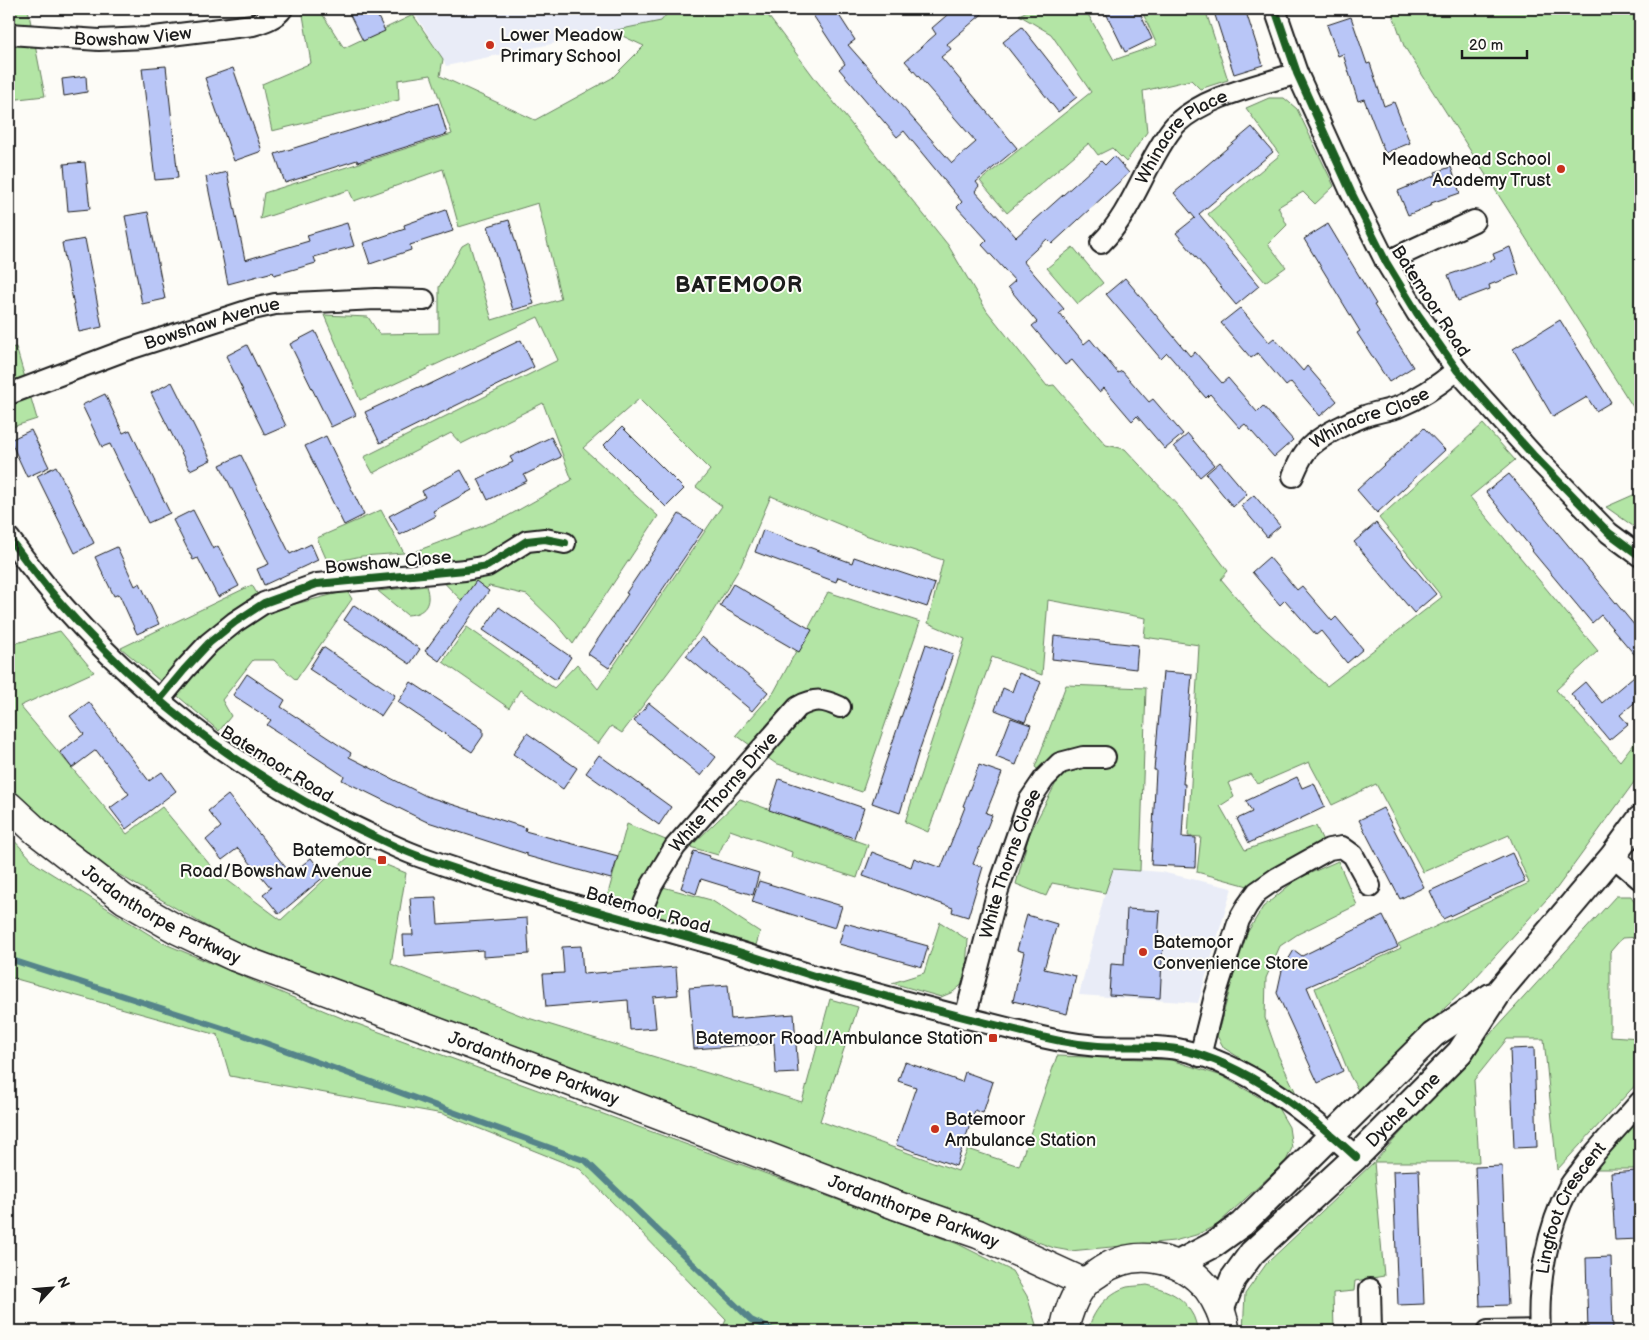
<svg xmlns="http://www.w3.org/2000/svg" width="1649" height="1340" font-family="'Balsamiq Sans',sans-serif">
<rect width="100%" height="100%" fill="#fdfcf7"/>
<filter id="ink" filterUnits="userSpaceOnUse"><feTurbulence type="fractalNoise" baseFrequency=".02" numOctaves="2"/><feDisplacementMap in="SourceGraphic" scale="10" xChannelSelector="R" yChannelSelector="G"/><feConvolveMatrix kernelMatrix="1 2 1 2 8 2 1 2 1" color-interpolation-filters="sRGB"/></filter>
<g filter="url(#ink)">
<g fill="#e9ecf7">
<polygon points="412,9 671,9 661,21 446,66 443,59"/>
<polygon points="1113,868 1161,872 1232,888 1198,1003 1079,995 1105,893"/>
</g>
<g fill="#b3e5a5" stroke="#688060">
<polygon points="9,9 28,9 45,96 9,100"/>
<polygon points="302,9 319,9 344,48 413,15 443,59 440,76 535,120 612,78 644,46 612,31 661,21 671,9 763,9 816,80 948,245 987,311 1047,386 1054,385 1106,445 1125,449 1180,508 1228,571 1221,579 1256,621 1327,686 1442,597 1379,518 1483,424 1515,460 1470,497 1598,651 1556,690 1620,761 1640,735 1640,774 1557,888 1466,988 1358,1090 1350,1076 1315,988 1401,948 1398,944 1529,883 1509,835 1423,872 1376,784 1332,805 1309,762 1258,784 1251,774 1228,783 1234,797 1220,806 1245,850 1316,826 1324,843 1292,858 1248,886 1197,872 1201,837 1188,836 1199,645 1144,637 1146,618 1048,600 1042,675 992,657 928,832 905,822 965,639 928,623 943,560 865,535 771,496 741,566 707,621 622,733 611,726 598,744 520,690 509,708 443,662 467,627 554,688 577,664 598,689 722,506 696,487 710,470 639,399 583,448 658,516 573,644 556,623 527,595 489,586 467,606 414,552 506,517 572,480 543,403 461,444 451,433 373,473 364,457 558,360 538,317 360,400 324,315 368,317 379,334 439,333 439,287 462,246 469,242 492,320 561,299 538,203 459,227 443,169 354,201 349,190 260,219 264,193 452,134 431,75 398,80 399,100 272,131 262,84 311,63"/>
<polygon points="1031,9 1085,9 1114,60 1157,45 1141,9 1205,9 1228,80 1200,89 1191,80 1143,91 1147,132 1126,162 1112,148 1098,155 1089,143 1007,213 980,181 1091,92 1051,34 1019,15"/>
<polygon points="1391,9 1640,9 1640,418 1404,46"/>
<polygon points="1269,98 1284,98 1297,109 1334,186 1315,204 1303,192 1278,207 1287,225 1268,244 1286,267 1265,282 1208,214 1280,155 1246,108"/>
<polygon points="1073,247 1103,283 1078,304 1047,268"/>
<polygon points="16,347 37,419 9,428 9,348"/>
<polygon points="1640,492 1640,531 1606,507"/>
<polygon points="381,510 404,553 362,556 328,563 317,538"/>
<polygon points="252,585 269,614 291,605 347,591 352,599 296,680 274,660 253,660 222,700 231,716 219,731 121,648"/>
<path d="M426,586C432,604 425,614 407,615L378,591Z"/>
<polygon points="828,592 920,622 862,792 775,763 736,735 774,692"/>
<polygon points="60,631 94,672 20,706 127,834 162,807 215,871 281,920 354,852 406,873 391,964 525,1017 802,1102 830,999 858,1007 820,1121 958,1171 968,1149 1019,1166 1057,1056 1171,1060 1222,1076 1278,1108 1289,1127 1292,1148 1286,1161 1217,1225 1196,1235 1174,1241 1070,1251 1054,1248 381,1001 238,945 101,864 9,790 9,645"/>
<polygon points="1066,685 1146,688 1140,871 1113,869 1105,893 1052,883 1046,896 1016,884 1029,835 1055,785 1035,767"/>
<polygon points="740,799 868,845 857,878 791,857 792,852 730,830 718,855 690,847"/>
<polygon points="627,824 668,841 663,887 711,900 760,932 756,945 606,901"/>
<polygon points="9,835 36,864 163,943 344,1019 958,1244 1012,1271 1027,1296 1038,1331 721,1331 726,1320 580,1169 443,1114 230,1076 218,1035 9,977"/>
<polygon points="1338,861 1357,905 1298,934 1280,946 1266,978 1265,1018 1278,1055 1296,1093 1224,1048 1217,1036 1244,938 1263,907 1297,879"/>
<polygon points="1616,896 1631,896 1640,911 1640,937 1622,938 1610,952 1610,1036 1640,1038 1640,1080 1557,1170 1544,1039 1507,1039 1474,1080 1479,1162 1374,1162 1384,1276 1355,1281 1354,1291 1333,1293 1334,1331 1243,1331 1245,1294 1267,1263 1374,1162"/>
<polygon points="940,922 968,940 965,982 953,992 941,997 892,983 924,973"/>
<polygon points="1640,1117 1640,1169 1597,1169 1624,1134"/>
<path d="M1147,1285C1164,1289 1182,1295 1191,1312C1195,1317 1196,1325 1198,1331H1088C1092,1312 1107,1293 1127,1287C1133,1286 1141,1286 1147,1285Z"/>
</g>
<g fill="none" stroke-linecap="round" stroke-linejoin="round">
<polyline stroke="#54848a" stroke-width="6" points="9,959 238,1033 586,1161 751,1320 775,1331"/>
</g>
<g fill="#b9c6f7" stroke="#1c1c1c">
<polygon points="347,9 374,9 385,31 363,41"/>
<polygon points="809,9 835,9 855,40 848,45 952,163 976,142 905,61 936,34 932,28 954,9 988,9 947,44 951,49 941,57 1017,148 976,182 979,186 975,191 1016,237 1101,161 1105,165 1114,156 1129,173 1052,244 1047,239 1023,261 1064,309 1059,313 1084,344 1090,339 1118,373 1122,371 1149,402 1153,399 1183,434 1165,449 1137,416 1132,421 1104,388 1099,392 1072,360 1065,365 1032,326 1037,322 1008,287 1015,281 982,245 987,240 957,207 962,202 904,131 897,137 839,69 845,64"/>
<polygon points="1104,9 1138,9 1152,39 1125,52"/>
<polygon points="1213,9 1245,9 1263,65 1234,74"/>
<polygon points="1351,17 1367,64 1370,63 1384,106 1394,102 1410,143 1385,153 1364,99 1358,101 1343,54 1338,56 1327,25"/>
<polygon points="1022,27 1077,97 1058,112 1003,42"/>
<polygon points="166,66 178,178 155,180 142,68"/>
<polygon points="233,68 262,151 234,161 205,78"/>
<polygon points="86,76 87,92 64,96 62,79"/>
<polygon points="438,103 447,134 358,162 357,160 285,183 275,154"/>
<polygon points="1252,127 1273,152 1199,214 1259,286 1236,305 1176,233 1195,218 1174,193"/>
<polygon points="85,162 90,209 68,211 64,164"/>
<polygon points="1451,167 1460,193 1431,203 1432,205 1408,215 1398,191 1436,175 1435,172"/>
<polygon points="227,172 245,260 309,241 307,235 347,223 354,246 314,257 316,263 274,275 273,272 228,284 206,177"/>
<polygon points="446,210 453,231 410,245 411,250 370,264 363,243 405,229 404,225"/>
<polygon points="148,212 165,299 142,304 125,216"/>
<polygon points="509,220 534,304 513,310 488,226"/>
<polygon points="1328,224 1376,304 1374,305 1413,367 1389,382 1357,333 1360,331 1304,239"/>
<polygon points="85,239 102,327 79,332 62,243"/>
<polygon points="1510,247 1519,274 1489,285 1490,289 1458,301 1448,275 1495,259 1493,254"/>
<polygon points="1125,278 1190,356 1195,352 1222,383 1228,378 1257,412 1263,406 1293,440 1274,457 1245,424 1240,428 1210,394 1206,398 1167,353 1161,359 1106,294"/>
<polygon points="1240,308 1269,342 1274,338 1303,371 1307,366 1337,401 1320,416 1291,382 1286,386 1258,353 1251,358 1221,323"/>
<polygon points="1560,320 1611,402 1596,411 1587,397 1553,417 1513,349"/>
<polygon points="315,331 356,415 331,427 290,344"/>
<polygon points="521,340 534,367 380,443 365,412 421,386 422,388"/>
<polygon points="247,345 286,426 265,435 226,356"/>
<polygon points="172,382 211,460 190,470 151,393"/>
<polygon points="105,394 123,433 130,430 170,513 148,523 110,444 102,447 82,405"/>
<polygon points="622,427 684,489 666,507 604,445"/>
<polygon points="1424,428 1445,450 1377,513 1357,490"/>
<polygon points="31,430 49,467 27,477 10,440"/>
<polygon points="1188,434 1214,465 1200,477 1174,446"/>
<polygon points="326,436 364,515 344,525 305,446"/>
<polygon points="551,437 561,457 524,475 527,481 488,500 478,479 513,462 510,457"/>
<polygon points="241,455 290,554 311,544 318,560 264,585 257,569 269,564 220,465"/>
<polygon points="1220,462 1247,494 1233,507 1206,474"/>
<polygon points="56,466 94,543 75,553 37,476"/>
<polygon points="461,470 472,490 433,511 436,516 400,535 389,516 425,497 422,491"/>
<polygon points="1509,474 1640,632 1640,661 1601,615 1592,623 1532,551 1533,550 1486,492"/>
<polygon points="1254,495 1280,526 1267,537 1241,506"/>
<polygon points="193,510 213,549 218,546 239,586 218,597 198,558 193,560 173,520"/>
<polygon points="679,514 703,530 609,668 588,654 628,594 626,593"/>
<polygon points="1376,523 1436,594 1414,613 1354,542"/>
<polygon points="763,530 852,563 854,557 935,584 927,607 838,577 836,582 755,552"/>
<polygon points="117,547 135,586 140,583 159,624 137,634 119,594 114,596 95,557"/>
<polygon points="1269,557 1297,590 1302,586 1332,621 1336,617 1363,649 1347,663 1321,631 1316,635 1285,600 1280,605 1252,572"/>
<polygon points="476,581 489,591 439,661 425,651"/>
<polygon points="733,584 812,630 799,652 720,606"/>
<polygon points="354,605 420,649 410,664 344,620"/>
<polygon points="499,607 571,657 556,680 483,630"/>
<polygon points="1054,636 1138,645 1136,669 1052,659"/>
<polygon points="702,637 768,692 752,711 686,656"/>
<polygon points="926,644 953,654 918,754 900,813 872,803"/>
<polygon points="323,647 395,695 381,716 309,669"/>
<polygon points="1640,671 1640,698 1620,715 1628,724 1609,740 1571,694 1585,682 1602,703"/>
<polygon points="1163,672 1192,674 1183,784 1185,784 1182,837 1196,838 1195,867 1151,865 1156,770 1154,770"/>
<polygon points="1019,673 1041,682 1025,722 995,710 1003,688 1012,692"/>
<polygon points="247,674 285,700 281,707 351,753 349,757 426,796 526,828 525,831 618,856 611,879 527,856 527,854 425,821 342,780 344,776 267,725 271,720 233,695"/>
<polygon points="411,682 483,729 483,736 472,752 398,702"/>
<polygon points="89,702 149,781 162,772 176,791 126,829 110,808 129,794 96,750 72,768 60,752 84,734 70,716"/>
<polygon points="649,703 716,757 701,776 634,721"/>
<polygon points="1011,718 1031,725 1016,765 996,757"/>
<polygon points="527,733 577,768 563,789 513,754"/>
<polygon points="599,755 671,807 659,825 586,773"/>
<polygon points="979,765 1002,773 986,813 992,815 973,864 983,867 968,917 952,912 953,908 863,876 872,852 911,867 914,858 941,868 965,807 963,806"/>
<polygon points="1297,777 1302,788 1314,783 1325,807 1249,843 1237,819 1252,812 1246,801"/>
<polygon points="779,779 864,808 854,838 769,810"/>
<polygon points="228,795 291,874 311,858 325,876 279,914 263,894 271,888 238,848 222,860 206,840 221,827 208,811"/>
<polygon points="1383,808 1424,887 1400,899 1359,820"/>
<polygon points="694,851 710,856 709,858 759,873 753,895 701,879 696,894 681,888"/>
<polygon points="1512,853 1525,881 1443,919 1430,891"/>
<polygon points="759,881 842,906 835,928 752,902"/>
<polygon points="436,897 438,924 527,918 529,954 483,957 483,950 404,956 403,935 413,935 410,898"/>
<polygon points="1127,909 1160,911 1158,940 1163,940 1160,998 1109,995 1111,964 1124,965"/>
<polygon points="1027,915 1057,924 1044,969 1076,976 1067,1014 1013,1001 1024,952 1017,950"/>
<polygon points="1383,916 1398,947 1307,987 1343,1071 1318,1083 1277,993 1282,970 1294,950 1302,956"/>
<polygon points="845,923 928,946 922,967 839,944"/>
<polygon points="581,946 583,974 676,967 678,995 653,997 656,1028 630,1030 628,1000 546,1007 543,974 564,973 562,947"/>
<polygon points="728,985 731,1019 794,1014 798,1073 776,1074 774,1043 694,1049 689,988"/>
<polygon points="1534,1048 1537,1147 1514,1148 1510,1049"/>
<polygon points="905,1062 962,1082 965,1072 993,1082 983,1113 975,1110 956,1166 896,1145 916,1087 898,1081"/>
<polygon points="1502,1166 1508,1305 1480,1306 1475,1167"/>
<polygon points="1419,1170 1424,1304 1398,1305 1393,1171"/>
<polygon points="1636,1171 1639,1239 1615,1240 1611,1173"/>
<polygon points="1611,1257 1613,1331 1588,1331 1586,1258"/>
</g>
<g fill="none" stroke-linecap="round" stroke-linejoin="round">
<g stroke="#1c1c1c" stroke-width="24">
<g id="minor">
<polyline points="1275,9 1297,73 1351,192 1386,262 1417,313 1457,370 1533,455 1609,533 1640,556"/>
<path id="s1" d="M9,34L99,40L146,38L253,25C263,22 276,18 282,9"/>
<path id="s2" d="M1101,243C1122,222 1134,195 1148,168C1156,154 1165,135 1177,123C1208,95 1258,86 1297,73"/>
<polyline points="1386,262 1474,221"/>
<path id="s3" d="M9,394L126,350L253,309L275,304L376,299L424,300"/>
<path id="s4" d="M1293,476C1298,464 1303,452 1313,444C1326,433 1349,422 1365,416C1375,412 1387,411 1398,407C1420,398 1439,385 1457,370"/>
<path d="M9,538C100,664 224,767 365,832C383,841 401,850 421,857C514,890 611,915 706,942C748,954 789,969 831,981C894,999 958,1016 1023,1032C1047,1039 1072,1044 1098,1046C1125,1048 1154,1044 1182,1050C1246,1064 1308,1113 1356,1157"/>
<polyline points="159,700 184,670 209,643 235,622 264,603 317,584 465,570 487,566 527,541 545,539 565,543"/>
<polyline points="1613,856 1640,879"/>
<path id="s5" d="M636,923L652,885L675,847L798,707C815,698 823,699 840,707"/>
<path id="s6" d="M965,1018L998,890L1029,801L1044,779L1060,763L1083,757H1105"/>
<polyline points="1200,1056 1215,996 1239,920 1247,906 1257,892 1277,878 1329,849 1342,847 1353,855 1370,886"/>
<polyline points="1370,1289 1371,1331"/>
<polyline points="1488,1331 1540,1330"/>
<path id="s7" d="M1540,1331C1537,1285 1547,1228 1569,1187C1573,1180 1579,1174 1583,1168C1600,1145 1621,1124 1640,1102"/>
</g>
</g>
<g stroke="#1c1c1c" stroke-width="29">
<g id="tertiary">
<polyline points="1177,1264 1213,1245 1242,1224 1433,1035 1491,996"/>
<path id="s8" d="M1220,1312L1233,1279L1252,1253L1356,1157L1460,1052L1501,989L1613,856L1640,819"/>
</g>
</g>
<g stroke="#1c1c1c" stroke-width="31">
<g id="secondary">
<path id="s9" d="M9,806L36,831L124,899L178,930L235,957L550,1074L895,1205L978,1234L1085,1283"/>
<path d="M1064,1331C1067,1315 1074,1295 1085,1283C1089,1279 1094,1276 1098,1273C1133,1247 1181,1256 1208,1289C1216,1300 1225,1317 1225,1331"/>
</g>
</g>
<use href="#minor" stroke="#fdfcf7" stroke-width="20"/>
<use href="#tertiary" stroke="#fdfcf7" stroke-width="25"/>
<use href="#secondary" stroke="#fdfcf7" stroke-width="28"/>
<g stroke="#fdfcf7" stroke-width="11">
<g id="cycleway">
<polyline points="1275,9 1297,73 1351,192 1386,262 1417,313 1457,370 1533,455 1609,533 1640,556"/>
<path d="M9,538C100,664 224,767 365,832C383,841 401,850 421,857C514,890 611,915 706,942C748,954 789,969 831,981C894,999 958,1016 1023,1032C1047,1039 1072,1044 1098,1046C1125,1048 1154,1044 1182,1050C1246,1064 1308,1113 1356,1157"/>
<polyline points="159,700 184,670 209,643 235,622 264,603 317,584 465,570 487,566 527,541 545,539 565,543"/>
</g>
</g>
<use href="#cycleway" stroke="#1b5e20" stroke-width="8"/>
</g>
</g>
<g fill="#c8321e" stroke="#fdfcf7" stroke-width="2">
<circle cx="490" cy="45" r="5"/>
<circle cx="1561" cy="169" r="5"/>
<rect x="377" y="855" width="10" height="10" rx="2.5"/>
<circle cx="1143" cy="952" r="5"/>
<rect x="988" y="1033" width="10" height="10" rx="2.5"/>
<circle cx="935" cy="1129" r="5"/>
</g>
<g text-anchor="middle" stroke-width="4" stroke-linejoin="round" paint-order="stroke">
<g font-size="18" fill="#1c1c1c" stroke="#fdfcf7">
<text dy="6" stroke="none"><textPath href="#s1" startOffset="124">Bowshaw View</textPath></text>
<text dy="6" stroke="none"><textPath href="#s2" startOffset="136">Whinacre Place</textPath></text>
<text transform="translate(1431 301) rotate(57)" y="6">Batemoor Road</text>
<text dy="6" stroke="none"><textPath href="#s3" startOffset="215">Bowshaw Avenue</textPath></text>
<text dy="6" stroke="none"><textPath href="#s4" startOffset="101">Whinacre Close</textPath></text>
<text transform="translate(388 562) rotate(-5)" y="6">Bowshaw Close</text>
<text transform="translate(277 764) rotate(32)" y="6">Batemoor Road</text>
<text dy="6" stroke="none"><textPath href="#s5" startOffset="159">White Thorns Drive</textPath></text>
<text dy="6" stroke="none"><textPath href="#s6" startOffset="161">White Thorns Close</textPath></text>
<text transform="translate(648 910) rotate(16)" y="6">Batemoor Road</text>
<text dy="6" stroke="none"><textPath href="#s9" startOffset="188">Jordanthorpe Parkway</textPath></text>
<text dy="6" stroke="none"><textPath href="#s9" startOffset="592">Jordanthorpe Parkway</textPath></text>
<text dy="6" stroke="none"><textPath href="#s8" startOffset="276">Dyche Lane</textPath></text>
<text dy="6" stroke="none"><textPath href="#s7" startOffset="130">Lingfoot Crescent</textPath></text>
<text dy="6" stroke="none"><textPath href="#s9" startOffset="998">Jordanthorpe Parkway</textPath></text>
</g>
<g font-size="18" fill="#1c1c1c" stroke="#fdfcf7" text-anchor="start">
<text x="500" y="41">Lower Meadow<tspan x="500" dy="21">Primary School</tspan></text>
<text x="1551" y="165" text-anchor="end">Meadowhead School<tspan x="1551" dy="21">Academy Trust</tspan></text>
<text x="372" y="856" text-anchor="end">Batemoor<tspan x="372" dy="21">Road/Bowshaw Avenue</tspan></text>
<text x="1153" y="948">Batemoor<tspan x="1153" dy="21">Convenience Store</tspan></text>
<text x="983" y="1044" text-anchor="end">Batemoor Road/Ambulance Station</text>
<text x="945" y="1125">Batemoor<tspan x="945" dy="21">Ambulance Station</tspan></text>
</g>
<g font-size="22" font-weight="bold" letter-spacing="1" fill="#1c1c1c" stroke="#fdfcf7">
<text x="739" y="292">BATEMOOR</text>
</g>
</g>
<rect width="1649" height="1340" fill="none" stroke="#fdfcf7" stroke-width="30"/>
<rect x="15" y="15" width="1619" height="1310" fill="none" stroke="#1c1c1c" stroke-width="2" filter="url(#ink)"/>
<g transform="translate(52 1288) rotate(64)" stroke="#fdfcf7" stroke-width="4" paint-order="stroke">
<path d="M0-4L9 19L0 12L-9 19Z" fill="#1c1c1c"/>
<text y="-8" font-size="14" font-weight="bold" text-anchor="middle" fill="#1c1c1c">N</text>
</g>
<path d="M1462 50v8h65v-8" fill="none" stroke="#1c1c1c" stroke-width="2.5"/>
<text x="1469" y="50" font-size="15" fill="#1c1c1c" stroke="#fdfcf7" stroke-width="4" paint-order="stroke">20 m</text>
</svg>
